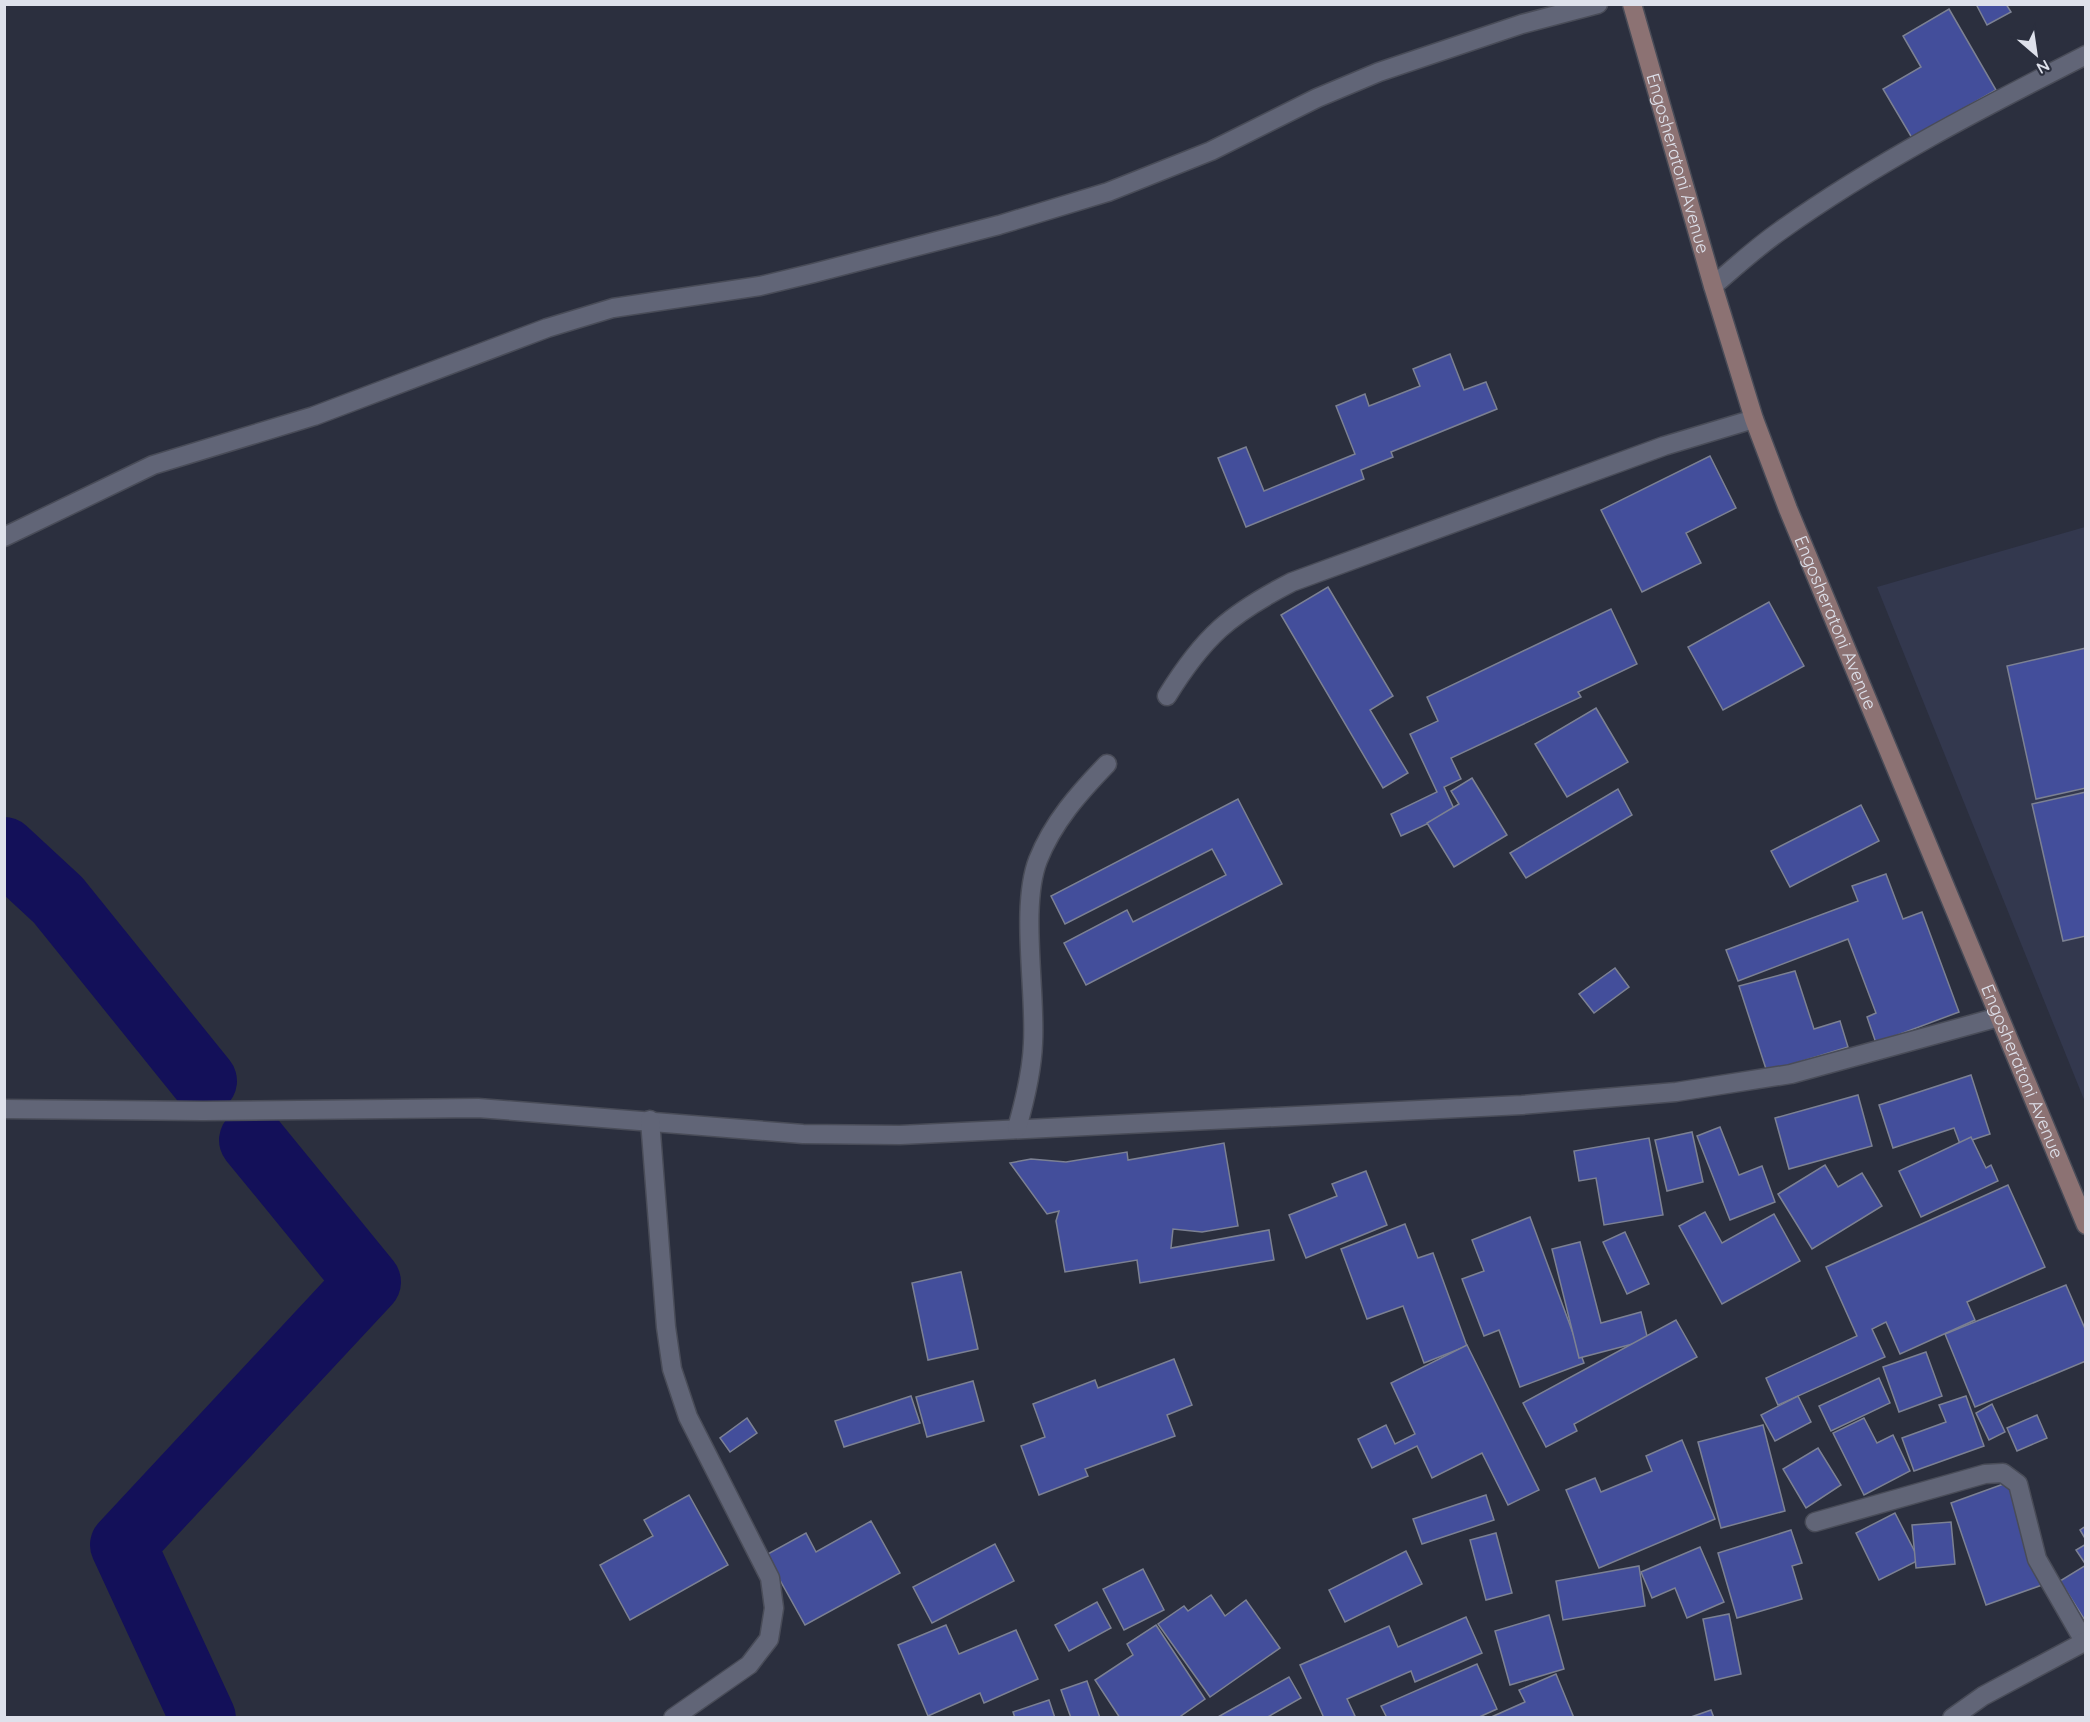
<svg xmlns="http://www.w3.org/2000/svg" width="2090" height="1722" font-family="Quicksand,sans-serif">
<rect width="100%" height="100%" fill="#2b2f3e"/>
<polygon fill="#33384e" points="2085,527 2085,1102 1877,587"/>
<g fill="none" stroke-linecap="round" stroke-linejoin="round">
<g stroke="#131059" stroke-width="66">
<polyline points="4,850 58,900 204,1081"/>
<polyline points="203,1718 123,1545 368,1282 252,1140"/>
</g>
</g>
<g fill="#434e9b" stroke="#7c8193" stroke-width="1.5">
<polygon points="1976,4 2006,4 2011,12 1987,25"/>
<polygon points="1949,9 1996,90 1912,138 1883,89 1921,67 1903,36"/>
<polygon points="1450,354 1464,390 1486,382 1497,409 1391,452 1393,457 1361,470 1364,479 1246,527 1218,458 1246,447 1264,491 1355,454 1336,406 1365,394 1369,406 1420,386 1413,369"/>
<polygon points="1710,456 1736,508 1686,533 1701,563 1642,592 1601,510"/>
<polygon points="1328,587 1393,696 1370,710 1408,773 1383,788 1281,615"/>
<polygon points="1769,602 1804,666 1723,710 1688,647"/>
<polygon points="1611,609 1637,664 1578,692 1581,697 1451,758 1461,779 1444,787 1455,811 1401,836 1391,814 1437,792 1410,734 1438,721 1427,697"/>
<polygon points="2086,648 2086,788 2036,799 2007,666"/>
<polygon points="1596,708 1628,762 1567,797 1535,744"/>
<polygon points="1472,778 1507,835 1454,867 1427,823 1459,804 1451,791"/>
<polygon points="1618,789 1632,815 1526,878 1510,853"/>
<polygon points="2086,792 2086,936 2063,941 2032,804"/>
<polygon points="1238,799 1282,884 1086,985 1064,943 1127,910 1133,922 1226,875 1212,849 1065,924 1051,896"/>
<polygon points="1861,805 1879,841 1790,887 1771,851"/>
<polygon points="1886,874 1903,919 1922,912 1959,1012 1876,1043 1867,1017 1876,1013 1848,939 1738,981 1726,950 1858,901 1852,886"/>
<polygon points="1615,968 1629,987 1594,1013 1579,994"/>
<polygon points="1795,971 1814,1029 1840,1021 1848,1047 1767,1072 1739,986"/>
<polygon points="1971,1075 1990,1134 1960,1144 1954,1128 1893,1148 1879,1105"/>
<polygon points="1858,1095 1872,1146 1789,1169 1775,1118"/>
<polygon points="1720,1127 1739,1175 1762,1166 1775,1202 1730,1220 1697,1136"/>
<polygon points="1692,1132 1703,1182 1667,1191 1655,1140"/>
<polygon points="1971,1137 1986,1168 1991,1165 1998,1181 1921,1217 1899,1171"/>
<polygon points="1649,1138 1663,1215 1604,1225 1596,1178 1579,1181 1574,1151"/>
<polygon points="1224,1143 1238,1226 1202,1232 1173,1229 1171,1248 1269,1230 1274,1260 1140,1283 1137,1260 1065,1272 1056,1221 1059,1211 1047,1214 1010,1163 1031,1159 1066,1162 1127,1152 1128,1160"/>
<polygon points="1825,1165 1838,1187 1862,1173 1882,1206 1812,1249 1778,1194"/>
<polygon points="1366,1171 1387,1225 1306,1258 1289,1215 1337,1196 1332,1184"/>
<polygon points="2008,1185 2045,1267 1967,1302 1975,1320 1900,1354 1886,1322 1872,1329 1885,1357 1778,1405 1766,1378 1857,1336 1826,1267"/>
<polygon points="1705,1212 1722,1243 1774,1214 1800,1261 1722,1304 1679,1226"/>
<polygon points="1530,1217 1584,1363 1520,1387 1499,1330 1484,1336 1462,1279 1484,1271 1472,1240"/>
<polygon points="1405,1224 1418,1258 1433,1253 1467,1346 1424,1363 1403,1306 1367,1319 1341,1249"/>
<polygon points="1625,1232 1649,1284 1627,1294 1603,1242"/>
<polygon points="1580,1242 1601,1323 1641,1312 1648,1340 1579,1358 1552,1249"/>
<polygon points="961,1272 978,1349 928,1360 912,1283"/>
<polygon points="2066,1285 2086,1331 2086,1361 1975,1407 1945,1334"/>
<polygon points="1676,1320 1697,1357 1574,1424 1577,1431 1546,1447 1523,1403"/>
<polygon points="1467,1345 1539,1490 1508,1505 1482,1453 1432,1478 1417,1446 1372,1468 1358,1439 1386,1425 1395,1444 1415,1434 1391,1383"/>
<polygon points="1926,1352 1942,1396 1899,1412 1883,1367"/>
<polygon points="1174,1359 1192,1405 1167,1415 1175,1436 1085,1469 1088,1476 1039,1495 1021,1446 1045,1437 1033,1404 1095,1380 1098,1388"/>
<polygon points="1879,1378 1890,1403 1831,1431 1819,1406"/>
<polygon points="973,1381 984,1421 927,1437 916,1397"/>
<polygon points="911,1396 920,1423 844,1447 835,1421"/>
<polygon points="1798,1396 1811,1422 1775,1441 1761,1415"/>
<polygon points="1966,1396 1984,1446 1914,1471 1902,1438 1946,1422 1939,1405"/>
<polygon points="1992,1404 2005,1432 1989,1440 1976,1413"/>
<polygon points="2037,1415 2047,1438 2017,1451 2007,1428"/>
<polygon points="747,1418 757,1433 730,1452 720,1438"/>
<polygon points="1864,1418 1877,1443 1893,1435 1910,1471 1864,1495 1833,1433"/>
<polygon points="1763,1425 1785,1511 1721,1528 1698,1442"/>
<polygon points="1682,1440 1715,1519 1599,1568 1566,1490 1595,1478 1601,1492 1652,1471 1646,1456"/>
<polygon points="1818,1448 1841,1485 1806,1508 1783,1469"/>
<polygon points="2009,1482 2045,1584 1986,1605 1951,1503"/>
<polygon points="689,1495 728,1565 630,1620 600,1565 653,1536 644,1520"/>
<polygon points="1486,1495 1494,1520 1422,1544 1413,1519"/>
<polygon points="1895,1513 1919,1560 1879,1580 1856,1533"/>
<polygon points="871,1521 900,1573 805,1625 766,1555 806,1533 816,1552"/>
<polygon points="1951,1522 1955,1564 1916,1568 1912,1525"/>
<polygon points="2086,1526 2086,1540 2080,1530"/>
<polygon points="1791,1530 1802,1563 1792,1566 1802,1599 1737,1618 1718,1553"/>
<polygon points="1496,1533 1512,1593 1486,1600 1470,1540"/>
<polygon points="995,1544 1014,1581 932,1623 913,1587"/>
<polygon points="2086,1544 2086,1565 2076,1550"/>
<polygon points="1700,1547 1724,1602 1687,1618 1675,1588 1652,1598 1641,1572"/>
<polygon points="1406,1551 1422,1584 1345,1622 1329,1590"/>
<polygon points="2086,1565 2086,1622 2060,1581"/>
<polygon points="1639,1566 1645,1606 1563,1620 1556,1581"/>
<polygon points="1143,1569 1164,1610 1124,1630 1103,1589"/>
<polygon points="1211,1595 1225,1616 1246,1600 1280,1648 1210,1697 1158,1624 1184,1606 1188,1611"/>
<polygon points="1097,1602 1111,1628 1069,1651 1055,1625"/>
<polygon points="1729,1614 1741,1674 1715,1680 1703,1619"/>
<polygon points="1549,1615 1564,1669 1510,1685 1495,1631"/>
<polygon points="1466,1617 1482,1653 1415,1682 1411,1671 1347,1699 1355,1716 1351,1718 1324,1718 1300,1665 1389,1626 1398,1647"/>
<polygon points="946,1625 959,1654 1016,1630 1038,1679 984,1703 980,1693 928,1716 898,1645"/>
<polygon points="1156,1625 1205,1699 1178,1718 1120,1718 1095,1680 1133,1655 1127,1644"/>
<polygon points="1477,1664 1497,1709 1477,1718 1387,1718 1381,1706"/>
<polygon points="1556,1674 1574,1718 1489,1718 1525,1702 1519,1690"/>
<polygon points="1289,1677 1301,1698 1266,1718 1216,1718"/>
<polygon points="1087,1681 1100,1718 1071,1718 1061,1690"/>
<polygon points="1049,1700 1055,1718 1015,1718 1013,1712"/>
<polygon points="1711,1710 1714,1718 1688,1718"/>
</g>
<g fill="none" stroke-linecap="round" stroke-linejoin="round">
<g stroke="#494c58" stroke-width="21">
<g id="street">
<path d="M1713,286C1735,267 1757,247 1780,231C1875,163 1982,108 2086,55"/>
<polyline points="4,537 153,465 314,416 547,328 613,308 760,286 814,273 999,225 1108,192 1211,151 1317,98 1379,72 1522,24 1598,4"/>
<path d="M1167,696C1204,636 1230,614 1292,582L1664,446L1754,419"/>
<polyline points="4,1109 203,1111 478,1108 803,1134 900,1135 1522,1105 1676,1092 1791,1074 1999,1017"/>
<polyline points="650,1120 666,1327 672,1369 688,1417 770,1578 774,1608 769,1639 749,1665 673,1718"/>
<path d="M1017,1128C1025,1100 1032,1072 1033,1043C1036,991 1020,906 1038,860C1053,822 1079,793 1107,764"/>
<polyline points="1815,1522 1985,1474 2003,1473 2018,1484 2037,1559 2084,1641"/>
<polyline points="1952,1718 1983,1696 2086,1641"/>
</g>
</g>
<g stroke="#494c58" stroke-width="21">
<g id="secondary">
<path id="s1" d="M1632,4L1713,286L1754,419L1788,509L2086,1225"/>
</g>
</g>
<use href="#street" stroke="#616577" stroke-width="18"/>
<use href="#secondary" stroke="#8c7273" stroke-width="18"/>
</g>
<g text-anchor="middle" stroke-width="4.5" stroke-linejoin="round" paint-order="stroke">
<g font-size="18" fill="#dee1eb" stroke="#2b2f3e">
<text dy="6" stroke="none"><textPath href="#s1" startOffset="166">Engosheratoni Avenue</textPath></text>
<text dy="6" stroke="none"><textPath href="#s1" startOffset="652">Engosheratoni Avenue</textPath></text>
<text dy="6" stroke="none"><textPath href="#s1" startOffset="1138">Engosheratoni Avenue</textPath></text>
</g>
</g>
<rect width="2090" height="1722" fill="none" stroke="#dee1eb" stroke-width="12"/>
<g transform="translate(2036 54) rotate(151)" stroke="#2b2f3e" stroke-width="4.5" paint-order="stroke">
<path d="M0-4.5L10 22L0 15L-10 22Z" fill="#dee1eb"/>
<text y="-9" font-size="16" font-weight="bold" text-anchor="middle" fill="#dee1eb">N</text>
</g>
</svg>
